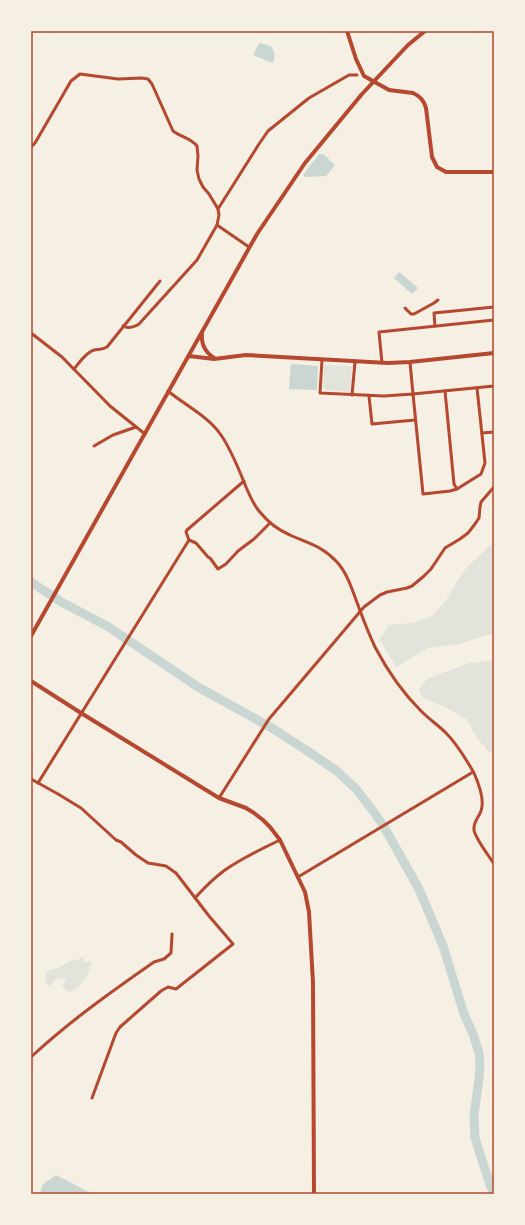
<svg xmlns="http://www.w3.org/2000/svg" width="525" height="1225" font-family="Inter,sans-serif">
<rect width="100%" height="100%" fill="#f6efe4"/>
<g fill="#e2e4dc">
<polygon points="326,365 351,366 352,367 351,390 349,392 326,390 323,387 324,366"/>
<polygon points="494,540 494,633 459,644 428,648 396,667 380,640 388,625 413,623 432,616 447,599 456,583 467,567 490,546"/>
<polygon points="494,660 494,752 488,751 477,738 466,719 447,708 423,698 419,691 422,684 429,678 469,663"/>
<path d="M81,957L84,959L83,960L84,962L92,961C89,974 83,987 69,992L64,989L62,986L66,980L62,977L57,979L49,986L45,980L47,971C51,970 56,969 60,967C68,963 68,960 78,960Z"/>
</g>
<g fill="#c9d6d2">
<polygon points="260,43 271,46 275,54 273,63 253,55 257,47"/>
<polygon points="319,154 323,154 335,165 326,176 305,177 303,175"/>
<polygon points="399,272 418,288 412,294 394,278"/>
<polygon points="291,364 318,366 317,390 289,389"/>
<polygon points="56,1175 93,1194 40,1194 42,1185"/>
</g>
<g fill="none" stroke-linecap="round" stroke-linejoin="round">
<polyline stroke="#c9d6d2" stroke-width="9" points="31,582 63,603 107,626 198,687 272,728 306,750 337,771 356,789 373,811 383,825 419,889 443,946 464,1014 473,1034 479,1053 480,1066 479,1079 474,1115 475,1138 490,1185 494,1194"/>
<g stroke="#b5482f" stroke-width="3">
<path d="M31,147L35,143L71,81L80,74L118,79L142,78L148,79L152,84L173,131C181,137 191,138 197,146L198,156L197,170L199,179L203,187L209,194L218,209L219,215L217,225L197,260L139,324C134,327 128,329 123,326"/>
<polyline points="218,209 259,144 268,131 309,98 349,75 357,75"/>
<polyline points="217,225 249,247"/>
<polyline points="405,308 411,314 414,314 434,303 438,300"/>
<polyline points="435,326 434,313 494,307"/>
<polyline points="31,333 62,357 110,406 145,434"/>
<polyline points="322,360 320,393 384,396 413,394 423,494 450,491 457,489 481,474 485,463 477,388"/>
<polyline points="410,362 413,394 494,386"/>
<polyline points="382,363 379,332 494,320"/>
<path d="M74,369C79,363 86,352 94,350C99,349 102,350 107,347L160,281"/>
<path d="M168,391C186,406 208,416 221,435C232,451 239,470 246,487C250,496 253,504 259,511C267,521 278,530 290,535C308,543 322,546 337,562C348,574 352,590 358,605C363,619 369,634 375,647C387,670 403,693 421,711C429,719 438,725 446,733C457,744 466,759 474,773C478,782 485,800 481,811C479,817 473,822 474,830C475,838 489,856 494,864"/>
<polyline points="445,391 454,484 457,489"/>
<polyline points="352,395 355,362"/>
<polyline points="369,396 372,424 415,420"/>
<polyline points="482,433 494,432"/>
<polyline points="94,446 113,435 136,427"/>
<polyline points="244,481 187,530 186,532 189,540 196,543 208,557 210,558 218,569 226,564 238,551 254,539 270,523"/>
<polyline points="31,779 58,794 81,808 116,840 121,842 136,855 148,863 166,866 176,873 209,916 233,944 176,989 168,987 161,991 120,1027 116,1033 92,1098"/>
<polyline points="38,783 189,540"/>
<polyline points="219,798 269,719 364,607 380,595 387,592 407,588 412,586 424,576 431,569 445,548 460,539 468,533 475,524 479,518 480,507 481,502 494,487"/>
<polyline points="298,877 473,772"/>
<path d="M195,898C204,888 214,878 225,870C242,858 261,849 280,840"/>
<path d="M31,1057C70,1021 111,992 154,962L164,959L171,953L172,934"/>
</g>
<g stroke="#b5482f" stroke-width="4">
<path d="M347,31L356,59L364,76L389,90L413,93C420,96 424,100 426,108L432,157L437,167L446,172H494"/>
<path d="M202,334C201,345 205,352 214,358"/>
<polyline points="189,356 214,359 246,355 388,363 410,362 494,353"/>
<polyline points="31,636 257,234 305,163 362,94 408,45 425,31"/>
<polyline points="31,681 81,713 219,798 246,808 254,813 263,820 270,827 280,840 305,892 309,912 313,983 314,1194"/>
</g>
</g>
<rect width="525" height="1225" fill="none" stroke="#f6efe4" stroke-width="64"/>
<rect x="32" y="32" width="461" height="1161" fill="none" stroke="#b5482f" stroke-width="1.5"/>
</svg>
